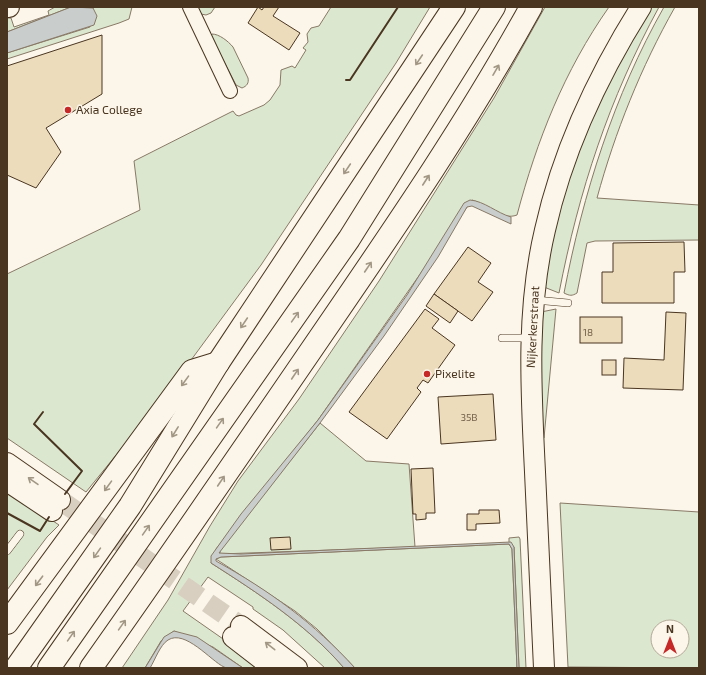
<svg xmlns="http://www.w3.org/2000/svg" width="706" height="675" font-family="'Exo 2',sans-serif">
<rect width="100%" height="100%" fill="#fbf6e9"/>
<g fill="#dce7d0" stroke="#887966" fill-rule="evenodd">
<polygon points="55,7 71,7 7,32 7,18 11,18 14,27 49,15 48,11"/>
<polygon points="91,7 132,7 129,19 119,23 7,59 7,53 90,27 93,8"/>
<polygon points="197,7 215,7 211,13 206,15 201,14"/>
<polygon points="331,7 430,7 396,63 261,265 169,390 86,492 7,438 7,274 140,210 134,161 233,111 236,115 239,116 264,105 270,100 280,85 281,70 292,66 295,68 306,50 303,48 308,42 307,34 311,28 319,26"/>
<path d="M545,7H609C564,71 537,140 517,215C501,221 487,204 472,200L318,420L216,549L211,563C258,593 307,625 344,668H325L283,630L253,609V607L208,577L183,611L226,641L260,668H243L213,647L174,631L161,641L145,668H122L168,600L210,526L238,481L299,399L379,281L494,98Z"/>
<path d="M651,7H659C609,99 579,190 559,293L544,287C548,264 550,240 556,218C575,143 610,72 651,7Z"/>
<path d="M664,7H675C641,67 615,132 597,198L699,205V240L595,241L587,243L577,293C572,296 570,296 564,293C583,194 614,95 664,7Z"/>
<path d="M212,34C219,34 228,41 233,47L248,78C249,83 247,86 242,88L236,85L211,36Z"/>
<polygon points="556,309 544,438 540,438 541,312"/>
<polygon points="320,423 366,461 409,464 415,547 220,554 220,551 225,543"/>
<polygon points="7,490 59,525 47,537 7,590"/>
<path d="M560,503L699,512V668L568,667ZM658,627H682V651H658Z"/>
<polygon points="519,537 520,539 526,668 519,668 514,547 509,542 509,538"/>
<polygon points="509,544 512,549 517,668 355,668 317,629 295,611 216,559 221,557"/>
</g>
<g fill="#c9cecd" stroke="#887966">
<polygon points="71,7 93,8 97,16 94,25 7,53 7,32"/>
<path d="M470,200C484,201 497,213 511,217V224L472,206L467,207L438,257L384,336L320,423L219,553L241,554L511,542L514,547L519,668H517L512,549L509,544L221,557L216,559V561C270,591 314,623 355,668H344C307,625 258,593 211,563V556L241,514L318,420L407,295L464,203Z"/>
<path d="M174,631L197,637L243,668C237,668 229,670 224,667C211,661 185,629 168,640C160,645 155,660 150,668H145L164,637Z"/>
</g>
<g fill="#ecdcbc" stroke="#4a3520">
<polygon points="258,7 262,10 264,7 279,7 273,16 300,33 289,50 248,23"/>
<polygon points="102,35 102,94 46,128 61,152 36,188 7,175 7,66"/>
<polygon points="684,242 685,272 674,272 674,303 602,303 602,272 613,272 613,243"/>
<polygon points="468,247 491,263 478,282 493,292 472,321 434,294"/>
<polygon points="434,294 458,311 450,323 426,306"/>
<polygon points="425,309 439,319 432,328 455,345 428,383 423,380 417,388 421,392 387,439 349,412"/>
<polygon points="666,312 686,313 683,390 623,388 624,358 664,360"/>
<rect x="580" y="317" width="42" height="26"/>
<rect x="602" y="360" width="14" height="15"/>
<polygon points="493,394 496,440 441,444 438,397"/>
<polygon points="433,468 435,513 426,513 426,519 416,520 416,514 413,514 411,469"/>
<polygon points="479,510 499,510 500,523 476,524 476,530 467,530 467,514 479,514"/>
<polygon points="290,537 291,549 271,550 270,538"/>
</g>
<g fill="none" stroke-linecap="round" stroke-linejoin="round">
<polyline stroke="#d8cfc1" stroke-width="20" stroke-dasharray="20 10" stroke-linecap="butt" points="60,500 241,626"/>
<g stroke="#4a3520" stroke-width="8">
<g id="service">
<polyline points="535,300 568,303"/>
<polyline points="502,338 531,338"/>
<polyline points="7,551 20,534"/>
</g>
</g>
<g stroke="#4a3520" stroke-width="16">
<polyline id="minor" points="190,7 230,91"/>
</g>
<g stroke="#4a3520" stroke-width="22">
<g id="secondary">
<polyline points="7,7 9,7"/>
<polyline points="7,463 60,500"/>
<polyline points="7,481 52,511"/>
<polyline points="241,626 297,668"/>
<polyline points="233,637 273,668"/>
<path d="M544,668C541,603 538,538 535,472C531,391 526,310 545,230C563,149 597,77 641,7"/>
</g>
</g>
<g stroke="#4a3520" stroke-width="24">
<g id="motorway">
<polyline points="7,623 192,371 218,363"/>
<polyline points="16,668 130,506 218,363 454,7"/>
<polyline points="49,668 349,239 494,7"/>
<path d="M91,668C171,555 249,441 327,327C399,222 470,118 531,7"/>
</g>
</g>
<use href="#service" stroke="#fbf6e9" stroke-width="7"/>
<use href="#minor" stroke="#fbf6e9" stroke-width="14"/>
<use href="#secondary" stroke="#fbf6e9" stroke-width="20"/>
<use href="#motorway" stroke="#fbf6e9" stroke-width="22"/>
<g stroke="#4a3520" stroke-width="2">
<polyline points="346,80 350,80 398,7"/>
<polyline points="43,412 34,424 82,471 65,494"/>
<polyline points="7,513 40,531 49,517"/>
</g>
</g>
<defs><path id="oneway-shaft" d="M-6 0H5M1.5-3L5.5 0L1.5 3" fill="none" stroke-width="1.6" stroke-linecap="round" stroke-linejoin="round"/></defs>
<g stroke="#a29684">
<use href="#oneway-shaft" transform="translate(419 60) rotate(124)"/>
<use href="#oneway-shaft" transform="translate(496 70) rotate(-60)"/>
<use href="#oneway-shaft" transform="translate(347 169) rotate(124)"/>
<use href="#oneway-shaft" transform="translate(426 180) rotate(-57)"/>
<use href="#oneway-shaft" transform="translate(368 267) rotate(-56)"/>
<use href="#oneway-shaft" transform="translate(295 317) rotate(-55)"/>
<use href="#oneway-shaft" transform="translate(244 323) rotate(124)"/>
<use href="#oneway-shaft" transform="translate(295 374) rotate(-56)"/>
<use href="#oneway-shaft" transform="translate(185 381) rotate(126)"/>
<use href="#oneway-shaft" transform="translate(220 423) rotate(-55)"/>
<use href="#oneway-shaft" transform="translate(175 432) rotate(122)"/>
<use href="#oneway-shaft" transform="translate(33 481) rotate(-145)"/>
<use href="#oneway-shaft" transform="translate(221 481) rotate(-56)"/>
<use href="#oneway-shaft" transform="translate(108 486) rotate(126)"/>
<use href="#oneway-shaft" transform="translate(146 530) rotate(-55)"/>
<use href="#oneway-shaft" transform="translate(97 553) rotate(125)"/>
<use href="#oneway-shaft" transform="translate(39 581) rotate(127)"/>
<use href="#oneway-shaft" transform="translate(122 625) rotate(-55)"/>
<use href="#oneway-shaft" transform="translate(71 636) rotate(-55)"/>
<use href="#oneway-shaft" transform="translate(270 646) rotate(-142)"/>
</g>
<g fill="#c62828" stroke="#fbf6e9" stroke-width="1.5">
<circle cx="68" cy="110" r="4"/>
<circle cx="427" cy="374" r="4"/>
</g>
<g text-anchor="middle" stroke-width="3" stroke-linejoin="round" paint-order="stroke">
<g font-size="10" fill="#725f47">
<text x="588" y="336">18</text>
<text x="469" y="421">35B</text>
</g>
<g font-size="12" fill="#4a3520" stroke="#fbf6e9" text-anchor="start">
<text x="76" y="114">Axia College</text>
<text x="435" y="378">Pixelite</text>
</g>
<g font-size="12" fill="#4a3520" stroke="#fbf6e9">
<text transform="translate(533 327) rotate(-87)" y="4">Nijkerkerstraat</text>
</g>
</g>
<rect width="706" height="675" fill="none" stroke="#4a3520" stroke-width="16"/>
<g transform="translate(670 639)"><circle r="19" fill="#fbf6e9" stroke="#b4a999"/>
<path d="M0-3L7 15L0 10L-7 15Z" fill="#c62828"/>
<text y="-6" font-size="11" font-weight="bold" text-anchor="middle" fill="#4a3520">N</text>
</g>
</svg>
